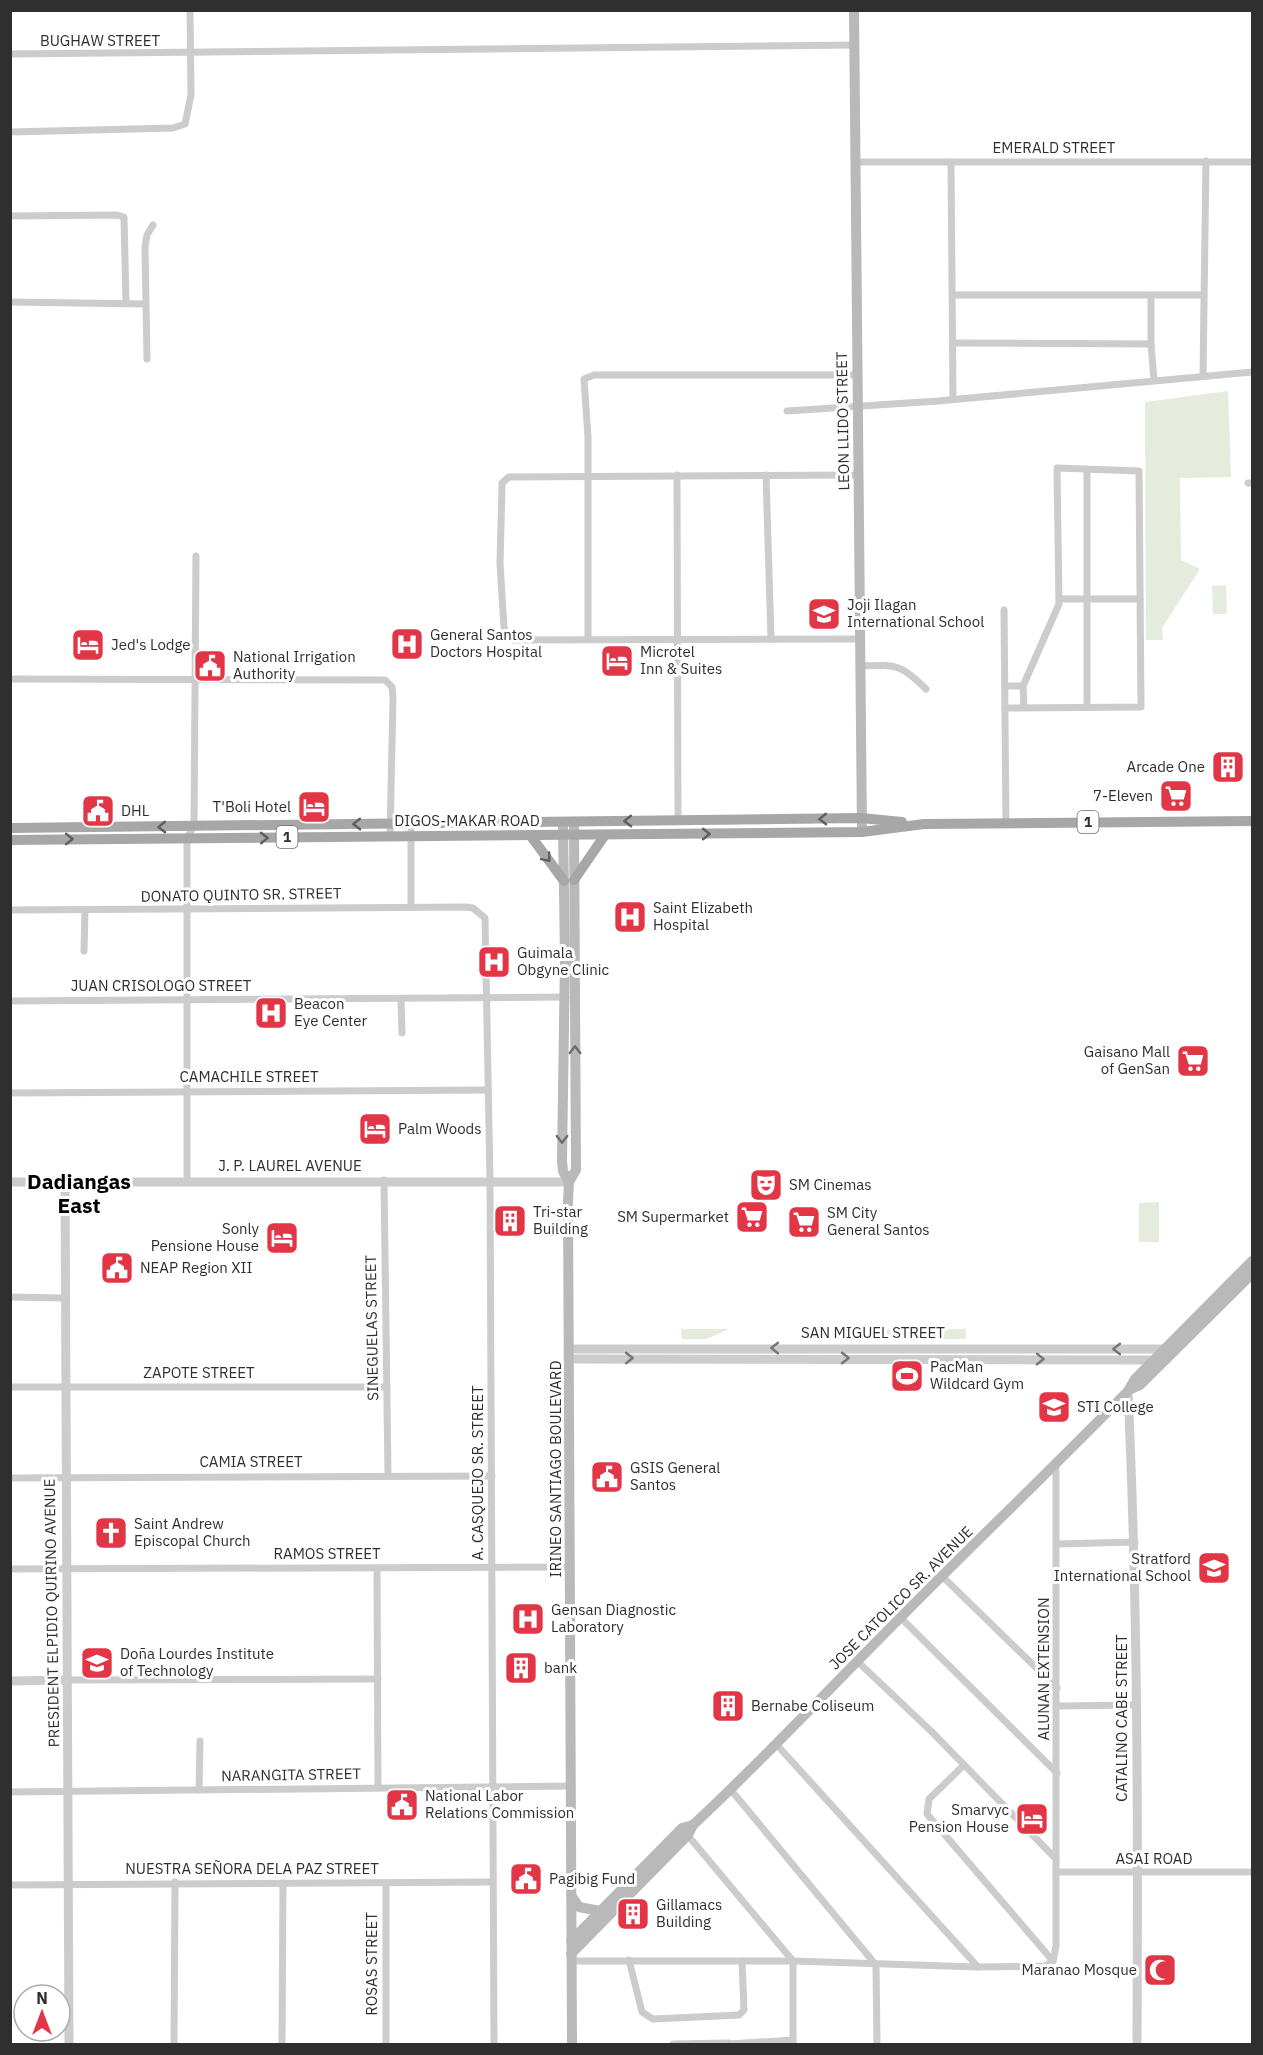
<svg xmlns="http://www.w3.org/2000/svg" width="1263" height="2055" font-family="'IBM Plex Sans',sans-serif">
<rect width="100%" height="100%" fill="#fff"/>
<g fill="#e5ecdd">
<polygon points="1228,391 1231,477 1180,478 1181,560 1200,569 1162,628 1163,640 1146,640 1145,402"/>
<polygon points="1226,585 1227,614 1213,614 1212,586"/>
<polygon points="1159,1202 1159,1242 1139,1242 1139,1203"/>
<polygon points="681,1329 729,1329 707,1339 682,1339"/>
<polygon points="966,1329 966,1339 853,1339 831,1330"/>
</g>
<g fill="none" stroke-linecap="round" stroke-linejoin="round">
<g stroke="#ccc" stroke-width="7">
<polyline points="10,54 854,45"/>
<polyline points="10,132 173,128 185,124 191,95 190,10"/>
<polyline points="856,162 1252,162"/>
<polyline points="951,162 953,399"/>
<polyline points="10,216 117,215 124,217 126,303"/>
<polyline points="954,295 1203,295"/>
<polyline points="1151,295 1151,344 1154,380"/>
<polyline points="10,302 145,304"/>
<polyline points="954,343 1151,344"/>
<polyline points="147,359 145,247 147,235 153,225"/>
<polyline points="1203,376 1206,161"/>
<polyline points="787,411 938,401 1252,372"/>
<polyline points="1087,470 1087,707"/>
<polyline points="677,475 678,821"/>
<polyline points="766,475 771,639"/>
<polyline points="858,475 509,477 502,483 502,488 500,563 504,627 506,634 513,640 861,639"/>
<polyline points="1248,483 1252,483"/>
<polyline points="1059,599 1140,599"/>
<polyline points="1004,610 1006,823"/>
<polyline points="588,639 588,437 584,379 594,375 857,375"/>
<path d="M860,666C896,665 900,663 926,689"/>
<polyline points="10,679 385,680 392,687 393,697 390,837"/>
<polyline points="1005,686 1023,686"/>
<polyline points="1005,708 1141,707 1139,471 1057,468 1059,604 1023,686 1024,707"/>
<polyline points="411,824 411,906"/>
<polyline points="10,910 466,907 473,908 485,918 490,1180 494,2044"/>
<polyline points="84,951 85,910"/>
<polyline points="401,999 402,1033"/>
<polyline points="10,1001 566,997"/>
<polyline points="10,1093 488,1090"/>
<polyline points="384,1180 388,1475"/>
<polyline points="187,1181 187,838 194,826 196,556"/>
<polyline points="10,1297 65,1298"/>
<polyline points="10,1387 387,1387"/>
<polyline points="10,1478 492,1476"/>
<polyline points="1057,1544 1135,1542"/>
<polyline points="377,1568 378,1788"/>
<polyline points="10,1569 571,1567"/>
<polyline points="943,1577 1057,1688"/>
<polyline points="900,1617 1057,1773"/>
<polyline points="857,1661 932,1732 1056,1859"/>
<polyline points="68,1680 378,1679"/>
<polyline points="1057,1706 1137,1705"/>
<polyline points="777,1745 978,1967"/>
<polyline points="964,1765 929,1799 927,1814 1053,1961"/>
<polyline points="199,1790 200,1741"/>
<polyline points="731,1790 876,1965 877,2044"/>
<polyline points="10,1792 572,1786"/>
<polyline points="685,1832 793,1961 793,2044"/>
<polyline points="1056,1872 1252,1872"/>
<polyline points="386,1883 386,2044"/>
<polyline points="10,1885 493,1882"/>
<polyline points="629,1960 642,2012 653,2019 739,2015 744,2010 742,1961"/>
<polyline points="571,1961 793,1961 978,1967 1045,1966 1053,1961 1056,1946 1056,1466"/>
<polyline points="174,2044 175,1882"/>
<polyline points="282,2044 283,1883"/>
<polyline points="673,2044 729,2043"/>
<polyline points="729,2044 793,2040"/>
</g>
<g stroke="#ccc" stroke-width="9">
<polyline points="65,1181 69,2044"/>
<polyline points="10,1182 569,1182"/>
<polyline points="570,1349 1167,1349"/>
<polyline points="571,1359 1159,1360"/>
<path d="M1128,1391C1138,1609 1138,1826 1137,2044"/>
<polyline points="10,1681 68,1680"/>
</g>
<g stroke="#b9b9b9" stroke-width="10">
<polyline points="854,10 862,832"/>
<polyline points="563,827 565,958 562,1161 563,1171 569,1182"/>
<polyline points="1129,1390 1140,1385 1252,1274"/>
<polyline points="571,1895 579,1907 600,1911"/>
<polyline points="571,1941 682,1828 693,1825"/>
<path d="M571,1954L688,1835L693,1825C764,1759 830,1688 899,1619C975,1542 1053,1468 1128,1391L1135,1379L1252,1261"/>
<polyline points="572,2044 568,1202 569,1182 576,1170 574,822"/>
</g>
<g stroke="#a7a7a7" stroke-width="10">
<polyline points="10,828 861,818 902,822"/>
<polyline points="530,835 564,881"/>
<polyline points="10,840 862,832 924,824 1252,821"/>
<polyline points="574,880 605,835"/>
</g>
</g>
<defs><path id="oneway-chevron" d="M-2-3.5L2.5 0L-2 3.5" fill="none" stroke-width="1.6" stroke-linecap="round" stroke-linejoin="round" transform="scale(1.5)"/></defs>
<g stroke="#5f5f5f">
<use href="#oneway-chevron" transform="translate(823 819) rotate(179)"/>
<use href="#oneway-chevron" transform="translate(628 821) rotate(179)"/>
<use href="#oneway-chevron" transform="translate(357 824) rotate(179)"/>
<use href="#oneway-chevron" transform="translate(162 827) rotate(179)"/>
<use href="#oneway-chevron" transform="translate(706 834)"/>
<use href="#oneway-chevron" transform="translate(264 838) rotate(-1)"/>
<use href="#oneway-chevron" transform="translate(69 839)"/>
<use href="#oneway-chevron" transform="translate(547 858) rotate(50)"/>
</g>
<g stroke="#6d6d6d">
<use href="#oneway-chevron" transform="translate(575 1050) rotate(-90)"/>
<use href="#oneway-chevron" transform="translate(562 1139) rotate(90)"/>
</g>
<g stroke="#767676">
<use href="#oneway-chevron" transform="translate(775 1348) rotate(180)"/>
<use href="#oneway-chevron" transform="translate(1117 1349) rotate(-180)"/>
<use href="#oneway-chevron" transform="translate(629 1358)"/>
<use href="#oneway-chevron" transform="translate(845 1358)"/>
<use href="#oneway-chevron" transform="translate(1040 1359) rotate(1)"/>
</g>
<defs>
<g id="school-square" transform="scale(1.725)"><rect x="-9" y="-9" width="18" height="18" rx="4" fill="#e23546" stroke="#fff"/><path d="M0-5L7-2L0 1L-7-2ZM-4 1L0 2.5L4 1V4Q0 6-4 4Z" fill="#fff"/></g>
<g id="hospital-square" transform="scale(1.725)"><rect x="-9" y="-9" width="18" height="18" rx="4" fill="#e23546" stroke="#fff"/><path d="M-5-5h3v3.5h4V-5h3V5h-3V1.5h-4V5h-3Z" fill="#fff"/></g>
<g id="hotel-square" transform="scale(1.725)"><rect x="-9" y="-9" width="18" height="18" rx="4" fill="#e23546" stroke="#fff"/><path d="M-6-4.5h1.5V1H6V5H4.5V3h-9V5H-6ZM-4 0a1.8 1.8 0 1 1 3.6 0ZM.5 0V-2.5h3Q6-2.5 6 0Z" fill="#fff"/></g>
<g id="civic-square" transform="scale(1.725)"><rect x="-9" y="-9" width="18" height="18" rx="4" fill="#e23546" stroke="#fff"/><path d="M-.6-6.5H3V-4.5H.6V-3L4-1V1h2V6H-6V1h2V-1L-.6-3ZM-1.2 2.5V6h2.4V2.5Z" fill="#fff"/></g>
<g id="building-square" transform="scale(1.725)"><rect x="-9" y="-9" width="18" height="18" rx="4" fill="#e23546" stroke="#fff"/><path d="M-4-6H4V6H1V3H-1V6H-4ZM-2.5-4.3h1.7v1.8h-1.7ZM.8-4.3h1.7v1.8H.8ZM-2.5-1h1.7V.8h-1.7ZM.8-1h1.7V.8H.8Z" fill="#fff"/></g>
<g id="supermarket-square" transform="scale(1.725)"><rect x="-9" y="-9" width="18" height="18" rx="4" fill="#e23546" stroke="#fff"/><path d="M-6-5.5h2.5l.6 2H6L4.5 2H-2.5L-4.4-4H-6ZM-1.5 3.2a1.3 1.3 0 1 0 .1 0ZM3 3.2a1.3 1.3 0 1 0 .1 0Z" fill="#fff"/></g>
<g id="theatre-square" transform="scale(1.725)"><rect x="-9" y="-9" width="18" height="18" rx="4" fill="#e23546" stroke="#fff"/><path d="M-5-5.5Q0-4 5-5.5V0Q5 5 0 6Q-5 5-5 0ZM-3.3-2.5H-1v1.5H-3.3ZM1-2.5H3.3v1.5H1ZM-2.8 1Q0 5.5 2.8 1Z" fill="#fff"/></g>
<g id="stadium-square" transform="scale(1.725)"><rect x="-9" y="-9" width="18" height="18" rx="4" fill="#e23546" stroke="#fff"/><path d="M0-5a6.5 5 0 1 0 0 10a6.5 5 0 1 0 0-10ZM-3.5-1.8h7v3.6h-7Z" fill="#fff"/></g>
<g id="university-square" transform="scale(1.725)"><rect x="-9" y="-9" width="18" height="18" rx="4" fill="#e23546" stroke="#fff"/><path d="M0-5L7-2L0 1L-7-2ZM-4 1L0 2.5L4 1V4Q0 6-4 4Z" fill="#fff"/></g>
<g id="church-square" transform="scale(1.725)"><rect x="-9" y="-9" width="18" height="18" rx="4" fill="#e23546" stroke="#fff"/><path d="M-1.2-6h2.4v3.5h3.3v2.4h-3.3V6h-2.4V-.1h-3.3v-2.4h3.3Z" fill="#fff"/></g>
<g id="mosque-square" transform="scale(1.725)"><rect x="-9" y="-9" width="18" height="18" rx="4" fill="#e23546" stroke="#fff"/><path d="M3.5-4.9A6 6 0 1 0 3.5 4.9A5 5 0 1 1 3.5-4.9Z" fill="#fff"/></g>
</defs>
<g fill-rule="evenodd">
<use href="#school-square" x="824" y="614"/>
<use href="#hospital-square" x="407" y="644"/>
<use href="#hotel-square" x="88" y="645"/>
<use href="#hotel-square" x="617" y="661"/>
<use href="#civic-square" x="210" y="666"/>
<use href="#building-square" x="1228" y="767"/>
<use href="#supermarket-square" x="1176" y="796"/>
<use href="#hotel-square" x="314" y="807"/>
<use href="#civic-square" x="98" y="811"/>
<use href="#hospital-square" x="630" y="917"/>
<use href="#hospital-square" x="494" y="962"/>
<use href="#hospital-square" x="271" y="1013"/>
<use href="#supermarket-square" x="1193" y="1061"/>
<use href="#hotel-square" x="375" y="1129"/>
<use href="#theatre-square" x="766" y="1185"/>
<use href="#supermarket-square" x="752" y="1217"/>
<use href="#building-square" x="510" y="1221"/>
<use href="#supermarket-square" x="804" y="1222"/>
<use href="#hotel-square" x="282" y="1238"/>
<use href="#civic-square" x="117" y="1268"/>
<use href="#stadium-square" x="907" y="1376"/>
<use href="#university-square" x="1054" y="1407"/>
<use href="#civic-square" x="607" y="1477"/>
<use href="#church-square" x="111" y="1533"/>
<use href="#school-square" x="1214" y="1568"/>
<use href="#hospital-square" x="528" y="1619"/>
<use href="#university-square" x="97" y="1663"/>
<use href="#building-square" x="521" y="1668"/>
<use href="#building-square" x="728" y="1706"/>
<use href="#civic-square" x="402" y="1805"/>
<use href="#hotel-square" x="1032" y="1819"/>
<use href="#civic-square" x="526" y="1879"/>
<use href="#building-square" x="633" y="1914"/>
<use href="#mosque-square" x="1160" y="1970"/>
</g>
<g text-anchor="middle" stroke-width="6" stroke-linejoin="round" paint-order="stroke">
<g fill="#fff" stroke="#6d6d6d" stroke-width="1.5">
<rect x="1077.5" y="811" width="21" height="22" rx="4.5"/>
<rect x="276.5" y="826" width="21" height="22" rx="4.5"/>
</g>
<g font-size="14" font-weight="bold" fill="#2f2f2f">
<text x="1088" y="827">1</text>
<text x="287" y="842">1</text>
</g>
<g font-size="15" fill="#2f2f2f" stroke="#fff">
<text x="100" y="46">BUGHAW STREET</text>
<text x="1054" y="153">EMERALD STREET</text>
<text transform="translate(843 421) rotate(-91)" y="5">LEON LLIDO STREET</text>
<text x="467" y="826">DIGOS-MAKAR ROAD</text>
<text transform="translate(241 895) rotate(-1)" y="5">DONATO QUINTO SR. STREET</text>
<text x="161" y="991">JUAN CRISOLOGO STREET</text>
<text x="249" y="1082">CAMACHILE STREET</text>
<text x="290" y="1171">J. P. LAUREL AVENUE</text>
<text transform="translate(372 1328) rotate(-91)" y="5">SINEGUELAS STREET</text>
<text x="873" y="1338">SAN MIGUEL STREET</text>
<text x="199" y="1378">ZAPOTE STREET</text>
<text x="251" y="1467">CAMIA STREET</text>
<text transform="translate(556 1469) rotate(-90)" y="5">IRINEO SANTIAGO BOULEVARD</text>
<text transform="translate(478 1473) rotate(-90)" y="5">A. CASQUEJO SR. STREET</text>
<text x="327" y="1559">RAMOS STREET</text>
<text transform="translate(901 1598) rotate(-45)" y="5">JOSE CATOLICO SR. AVENUE</text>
<text transform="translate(52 1613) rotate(-91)" y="5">PRESIDENT ELPIDIO QUIRINO AVENUE</text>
<text transform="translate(1044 1669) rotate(-90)" y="5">ALUNAN EXTENSION</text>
<text transform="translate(1122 1718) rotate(-90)" y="5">CATALINO CABE STREET</text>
<text transform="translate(291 1775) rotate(-1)" y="5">NARANGITA STREET</text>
<text x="1154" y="1864">ASAI ROAD</text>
<text x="252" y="1874">NUESTRA SEÑORA DELA PAZ STREET</text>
<text transform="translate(372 1964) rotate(-90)" y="5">ROSAS STREET</text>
</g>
<g font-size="15" fill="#2f2f2f" stroke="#fff" text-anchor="start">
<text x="847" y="610">Joji Ilagan<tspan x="847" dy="17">International School</tspan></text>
<text x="430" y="640">General Santos<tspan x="430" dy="17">Doctors Hospital</tspan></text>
<text x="111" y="650">Jed's Lodge</text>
<text x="640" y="657">Microtel<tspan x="640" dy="17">Inn &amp; Suites</tspan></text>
<text x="233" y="662">National Irrigation<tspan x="233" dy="17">Authority</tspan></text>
<text x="1205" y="772" text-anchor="end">Arcade One</text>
<text x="1153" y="801" text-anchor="end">7-Eleven</text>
<text x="291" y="812" text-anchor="end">T'Boli Hotel</text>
<text x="121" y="816">DHL</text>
<text x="653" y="913">Saint Elizabeth<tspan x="653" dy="17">Hospital</tspan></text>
<text x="517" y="958">Guimala<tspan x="517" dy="17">Obgyne Clinic</tspan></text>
<text x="294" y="1009">Beacon<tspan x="294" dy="17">Eye Center</tspan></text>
<text x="1170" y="1057" text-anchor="end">Gaisano Mall<tspan x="1170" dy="17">of GenSan</tspan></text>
<text x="398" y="1134">Palm Woods</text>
<text x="789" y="1190">SM Cinemas</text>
<text x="533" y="1217">Tri-star<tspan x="533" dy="17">Building</tspan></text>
<text x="827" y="1218">SM City<tspan x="827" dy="17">General Santos</tspan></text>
<text x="729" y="1222" text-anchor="end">SM Supermarket</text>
<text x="259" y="1234" text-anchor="end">Sonly<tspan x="259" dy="17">Pensione House</tspan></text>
<text x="140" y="1273">NEAP Region XII</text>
<text x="930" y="1372">PacMan<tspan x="930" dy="17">Wildcard Gym</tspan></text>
<text x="1077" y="1412">STI College</text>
<text x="630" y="1473">GSIS General<tspan x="630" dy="17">Santos</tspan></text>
<text x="134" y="1529">Saint Andrew<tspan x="134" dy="17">Episcopal Church</tspan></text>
<text x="1191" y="1564" text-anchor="end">Stratford<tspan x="1191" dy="17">International School</tspan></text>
<text x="551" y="1615">Gensan Diagnostic<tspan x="551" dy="17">Laboratory</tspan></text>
<text x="120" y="1659">Doña Lourdes Institute<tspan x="120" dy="17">of Technology</tspan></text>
<text x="544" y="1673">bank</text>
<text x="751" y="1711">Bernabe Coliseum</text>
<text x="425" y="1801">National Labor<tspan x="425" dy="17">Relations Commission</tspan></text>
<text x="1009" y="1815" text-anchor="end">Smarvyc<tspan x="1009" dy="17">Pension House</tspan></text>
<text x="549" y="1884">Pagibig Fund</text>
<text x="656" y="1910">Gillamacs<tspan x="656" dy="17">Building</tspan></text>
<text x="1137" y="1975" text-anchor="end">Maranao Mosque</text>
</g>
<g font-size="21" font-weight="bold" fill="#000" stroke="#fff">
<text x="79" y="1189">Dadiangas<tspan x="79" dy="24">East</tspan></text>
</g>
</g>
<rect width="1263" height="2055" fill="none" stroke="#2f2f2f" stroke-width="24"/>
<g transform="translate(42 2013)"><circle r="28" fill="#ffffff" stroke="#acacac" stroke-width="1.5"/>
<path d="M0-4.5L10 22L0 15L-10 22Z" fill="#e23546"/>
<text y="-9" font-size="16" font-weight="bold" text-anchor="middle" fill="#2f2f2f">N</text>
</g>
</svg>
